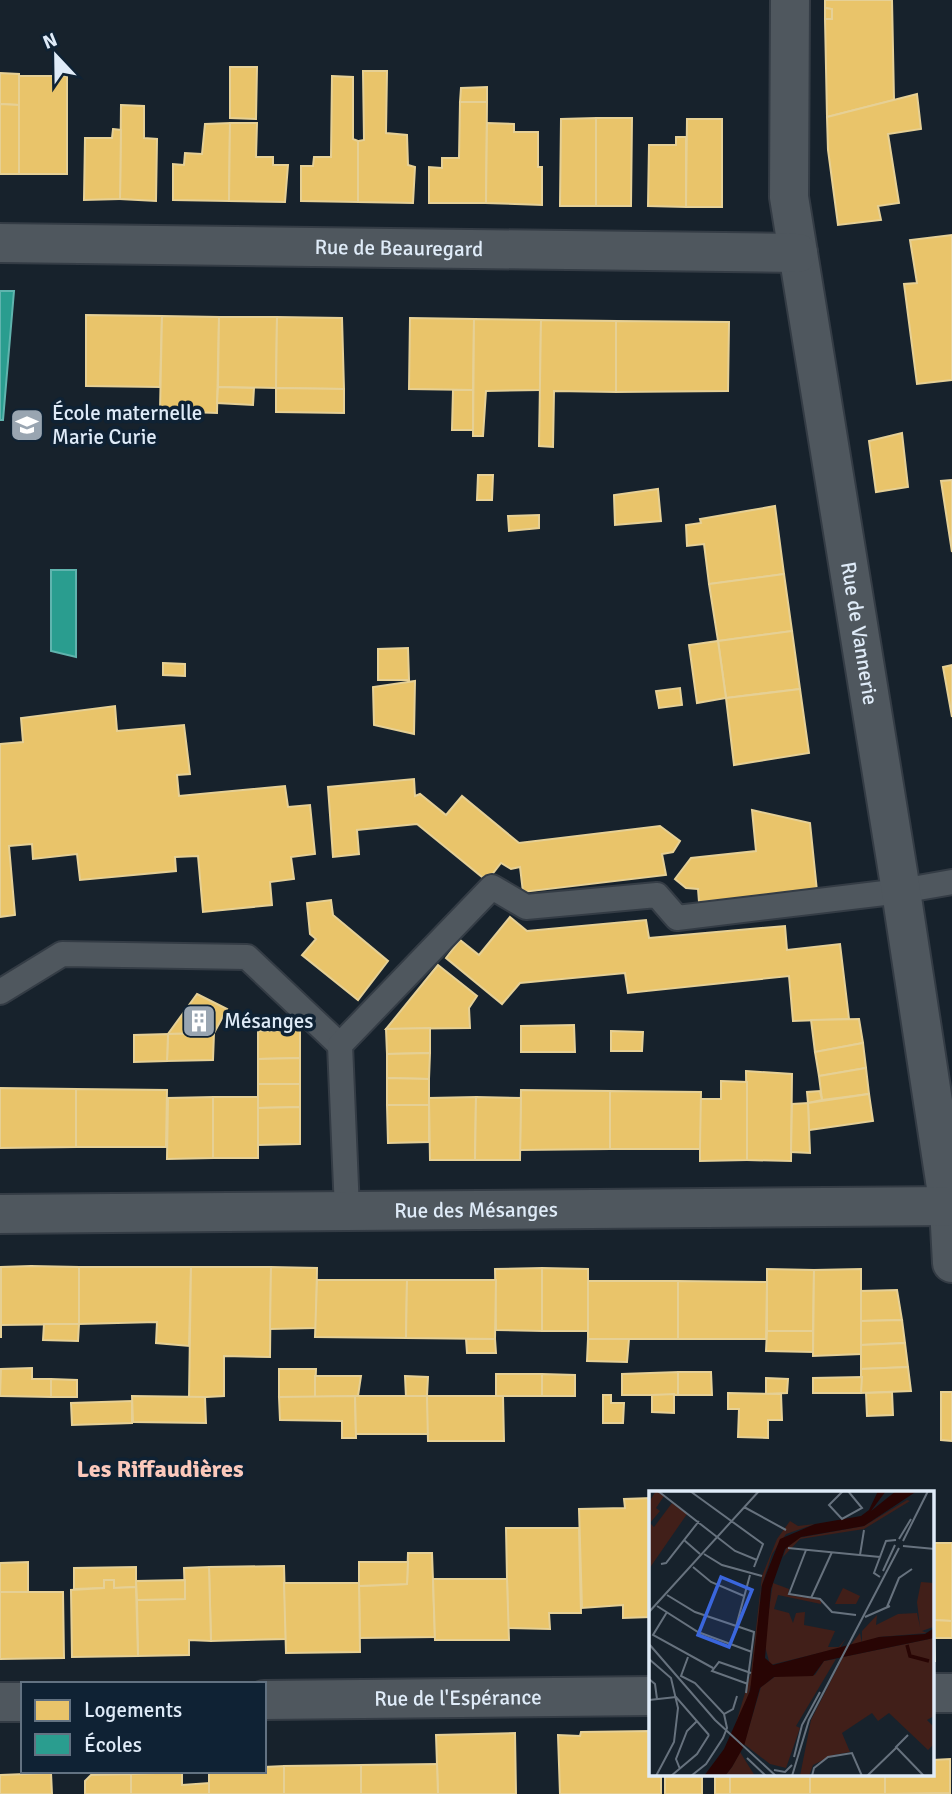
<svg xmlns="http://www.w3.org/2000/svg" width="952" height="1794" font-family="Signika,sans-serif">
<rect width="100%" height="100%" fill="#17222c"/>
<g fill="#e9c46a" stroke="#e6d095" stroke-width="2">
<polygon points="825,0 892,0 894,100 827,117 825,19 832,19 832,9 825,8"/>
<polygon points="825,8 832,9 832,19 825,19"/>
<polygon points="230,67 257,67 256,119 230,118"/>
<polygon points="363,71 387,71 386,133 407,135 408,165 415,167 413,203 358,202 358,141 364,140"/>
<polygon points="0,73 19,74 19,105 0,104"/>
<rect x="19" y="76" width="48" height="98"/>
<polygon points="332,76 353,77 353,139 358,141 358,202 301,201 301,166 313,166 314,157 331,157"/>
<polygon points="487,87 487,102 460,102 461,88"/>
<polygon points="917,94 921,129 888,134 899,203 878,206 881,220 838,225 828,150 827,117"/>
<polygon points="460,102 487,102 486,203 429,203 429,167 442,168 442,158 459,158"/>
<polygon points="0,104 19,105 19,174 0,174"/>
<polygon points="121,105 144,106 144,138 157,139 156,201 120,199"/>
<polygon points="596,118 632,118 631,206 596,206"/>
<polygon points="596,118 596,206 560,206 561,119"/>
<polygon points="687,119 722,119 722,207 686,207"/>
<polygon points="230,123 229,201 173,200 173,164 184,165 185,153 202,154 205,124"/>
<polygon points="230,123 257,123 256,157 273,157 273,165 288,165 285,202 229,201"/>
<polygon points="487,123 514,124 514,132 538,132 538,167 542,167 542,205 486,203"/>
<polygon points="113,129 121,130 120,199 84,200 85,138 112,138"/>
<polygon points="676,137 686,137 686,207 648,206 649,145 676,145"/>
<polygon points="952,235 952,380 917,384 904,284 917,283 910,240"/>
<polygon points="86,315 162,316 160,387 86,386"/>
<polygon points="162,316 219,317 217,413 160,411"/>
<polygon points="219,317 277,317 276,388 218,387"/>
<polygon points="277,317 342,318 344,389 276,388"/>
<polygon points="410,318 474,319 473,390 409,389"/>
<polygon points="474,319 541,320 540,390 486,391 483,436 473,436"/>
<polygon points="541,320 616,321 616,392 554,391 553,447 539,446"/>
<polygon points="616,321 729,322 728,391 616,392"/>
<polygon points="218,387 254,388 253,405 217,403"/>
<polygon points="276,388 344,389 344,413 276,412"/>
<polygon points="453,390 473,390 473,430 452,430"/>
<polygon points="902,433 908,487 876,492 869,441"/>
<polygon points="478,475 493,475 492,500 477,500"/>
<polygon points="952,480 952,552 941,481"/>
<polygon points="658,489 661,521 615,525 614,495"/>
<polygon points="775,506 784,574 709,584 704,544 687,546 686,525 701,523 700,519"/>
<polygon points="539,515 539,528 509,531 508,516"/>
<polygon points="784,574 792,631 718,641 709,584"/>
<polygon points="792,631 800,689 726,698 718,641"/>
<polygon points="718,641 726,698 697,703 689,645"/>
<polygon points="408,648 409,680 378,680 378,649"/>
<polygon points="163,663 185,664 185,676 163,675"/>
<polygon points="952,665 952,717 943,667"/>
<polygon points="415,681 414,734 374,725 373,687"/>
<polygon points="680,688 682,705 659,708 656,691"/>
<polygon points="800,689 809,753 734,765 726,698"/>
<polygon points="115,706 117,731 184,725 190,774 177,775 179,796 285,786 288,807 310,805 315,854 291,857 294,879 270,882 272,905 203,912 198,856 175,857 176,871 80,880 77,854 33,859 32,844 9,846 15,915 0,917 0,744 23,742 21,718"/>
<polygon points="414,779 415,796 420,794 446,815 462,796 519,843 660,826 680,841 673,852 662,854 666,875 523,892 520,867 511,869 501,863 487,881 417,824 357,830 359,854 333,857 328,787"/>
<polygon points="752,810 810,823 817,891 699,902 698,889 686,888 675,879 691,858 756,851"/>
<polygon points="331,900 333,915 388,961 358,1000 302,955 316,939 310,934 307,903"/>
<polygon points="510,917 527,931 646,920 649,938 785,926 787,950 840,944 849,1019 793,1021 789,976 628,993 625,973 520,983 502,1004 446,958 460,940 479,955"/>
<polygon points="438,965 477,996 469,1008 470,1028 386,1029"/>
<polygon points="197,994 227,1009 214,1033 168,1034"/>
<polygon points="859,1019 863,1043 815,1052 811,1020"/>
<polygon points="574,1025 575,1052 521,1052 521,1026"/>
<polygon points="430,1028 430,1053 387,1054 386,1029"/>
<polygon points="300,1030 300,1058 258,1059 258,1031"/>
<polygon points="611,1031 643,1032 642,1051 611,1051"/>
<polygon points="214,1033 213,1060 167,1061 168,1034"/>
<polygon points="168,1034 167,1061 134,1062 134,1035"/>
<polygon points="863,1043 866,1068 819,1076 815,1052"/>
<polygon points="430,1053 429,1079 387,1078 387,1054"/>
<polygon points="300,1058 300,1084 258,1084 258,1059"/>
<polygon points="866,1068 869,1094 822,1100 819,1076"/>
<polygon points="746,1071 792,1074 791,1161 747,1160"/>
<polygon points="387,1078 429,1079 429,1105 387,1105"/>
<polygon points="721,1081 747,1082 747,1160 700,1161 700,1099 721,1099"/>
<polygon points="258,1084 300,1084 300,1107 258,1108"/>
<polygon points="0,1088 76,1089 76,1147 0,1148"/>
<polygon points="76,1089 167,1090 166,1147 76,1147"/>
<polygon points="521,1090 610,1091 610,1149 520,1150"/>
<polygon points="610,1091 701,1092 700,1149 610,1149"/>
<polygon points="820,1091 822,1100 808,1103 807,1092"/>
<polygon points="869,1094 873,1121 809,1130 808,1103"/>
<rect x="213" y="1097" width="45" height="61"/>
<polygon points="213,1097 213,1158 167,1159 168,1098"/>
<polygon points="476,1097 475,1160 430,1160 429,1098"/>
<polygon points="476,1097 521,1098 520,1160 475,1160"/>
<polygon points="808,1103 810,1153 791,1152 792,1104"/>
<polygon points="387,1105 429,1105 429,1142 388,1143"/>
<polygon points="300,1107 300,1144 258,1145 258,1108"/>
<polygon points="31,1266 79,1267 79,1324 1,1325 1,1267"/>
<polygon points="79,1267 191,1267 189,1346 156,1343 157,1322 79,1324"/>
<polygon points="191,1267 271,1267 270,1357 224,1356 224,1396 189,1398"/>
<polygon points="271,1267 317,1268 316,1328 270,1329"/>
<polygon points="542,1268 542,1331 496,1330 495,1269"/>
<polygon points="542,1268 588,1269 588,1331 542,1331"/>
<polygon points="767,1269 814,1270 813,1331 767,1331"/>
<polygon points="861,1269 861,1354 813,1356 814,1270"/>
<rect x="0" y="1277" width="1" height="60"/>
<polygon points="317,1280 407,1280 406,1338 315,1337"/>
<polygon points="407,1280 496,1280 495,1339 406,1338"/>
<rect x="588" y="1281" width="90" height="58"/>
<polygon points="678,1281 767,1282 766,1339 678,1339"/>
<polygon points="897,1290 902,1320 861,1321 861,1291"/>
<polygon points="902,1320 905,1343 861,1345 861,1321"/>
<polygon points="44,1324 79,1324 78,1341 43,1340"/>
<polygon points="767,1331 813,1331 813,1352 766,1351"/>
<polygon points="466,1339 495,1339 496,1353 467,1353"/>
<polygon points="588,1339 629,1339 627,1362 587,1361"/>
<polygon points="905,1343 908,1367 861,1369 861,1345"/>
<polygon points="908,1367 911,1391 861,1393 861,1369"/>
<polygon points="32,1368 32,1379 51,1379 51,1397 0,1396 1,1369"/>
<polygon points="279,1369 316,1369 315,1397 279,1397"/>
<polygon points="678,1372 711,1372 712,1395 678,1395"/>
<polygon points="678,1372 678,1395 622,1395 622,1374"/>
<rect x="496" y="1374" width="46" height="22"/>
<polygon points="542,1374 575,1375 575,1396 542,1396"/>
<polygon points="315,1376 361,1376 358,1396 315,1397"/>
<polygon points="405,1376 428,1377 427,1396 406,1397"/>
<polygon points="862,1377 861,1393 813,1393 813,1378"/>
<polygon points="766,1378 788,1379 787,1393 766,1394"/>
<polygon points="51,1379 77,1380 77,1397 51,1397"/>
<polygon points="892,1392 893,1415 867,1416 866,1393"/>
<polygon points="941,1392 952,1392 952,1441 941,1440"/>
<polygon points="728,1393 781,1394 782,1420 768,1420 768,1438 738,1437 739,1409 728,1409"/>
<polygon points="674,1394 674,1413 652,1412 652,1395"/>
<polygon points="603,1395 611,1395 611,1403 624,1403 623,1423 603,1423"/>
<polygon points="132,1396 205,1397 206,1423 133,1422"/>
<polygon points="355,1396 356,1438 342,1438 342,1421 280,1420 279,1397"/>
<polygon points="355,1396 427,1396 429,1434 356,1434"/>
<polygon points="427,1396 503,1396 504,1441 428,1441"/>
<polygon points="132,1401 132,1423 72,1425 71,1403"/>
<polygon points="651,1498 651,1617 623,1618 623,1605 582,1608 579,1509 625,1508 624,1499"/>
<polygon points="506,1528 579,1528 581,1613 549,1613 550,1629 508,1628"/>
<polygon points="933,1543 952,1543 952,1621 934,1620 935,1661 933,1661"/>
<polygon points="408,1553 432,1553 435,1637 360,1638 359,1586 407,1584"/>
<polygon points="28,1562 28,1592 0,1592 0,1563"/>
<polygon points="359,1562 408,1562 407,1584 359,1586"/>
<polygon points="284,1566 286,1639 211,1641 209,1567"/>
<polygon points="136,1567 136,1587 114,1588 114,1580 104,1580 104,1588 74,1589 74,1568"/>
<polygon points="209,1567 211,1641 189,1640 189,1655 138,1656 137,1600 185,1599 184,1568"/>
<polygon points="433,1579 507,1579 509,1640 435,1640"/>
<polygon points="104,1580 114,1580 114,1588 136,1587 138,1656 72,1657 71,1590 104,1588"/>
<polygon points="185,1580 185,1599 137,1600 136,1581"/>
<polygon points="284,1583 359,1583 360,1652 286,1653"/>
<polygon points="0,1592 63,1592 64,1658 0,1659"/>
<polygon points="934,1620 952,1621 952,1638 934,1638"/>
<polygon points="651,1731 651,1775 661,1775 661,1794 560,1794 558,1735 580,1736 581,1732"/>
<polygon points="515,1733 516,1794 438,1794 436,1735"/>
<polygon points="950,1759 950,1793 885,1794 885,1775 933,1775 933,1760"/>
<polygon points="437,1764 438,1794 361,1794 361,1765"/>
<polygon points="361,1765 361,1794 284,1794 284,1766"/>
<polygon points="284,1766 284,1794 209,1794 209,1771 264,1771 264,1767"/>
<polygon points="182,1772 182,1785 209,1783 209,1794 131,1794 131,1774"/>
<polygon points="51,1773 52,1794 0,1794 0,1775"/>
<polygon points="131,1774 131,1794 85,1794 85,1781 91,1775"/>
<rect x="665" y="1775" width="37" height="19"/>
<rect x="715" y="1775" width="15" height="19"/>
<rect x="730" y="1775" width="80" height="19"/>
<rect x="810" y="1775" width="75" height="19"/>
</g>
<g fill="#2a9d8f" stroke="#60b4ae" stroke-width="2">
<polygon points="0,291 14,291 3,420 0,420"/>
<polygon points="51,570 76,570 76,657 51,651"/>
</g>
<g fill="none" stroke-linecap="round" stroke-linejoin="round">
<g stroke="#343c45" stroke-width="28">
<g id="service">
<polyline points="0,992 62,954 247,957 340,1045"/>
<polyline points="347,1210 340,1045 492,887 526,907 657,895 677,918 901,891 952,882"/>
</g>
</g>
<g stroke="#343c45" stroke-width="42">
<g id="minor">
<path id="s1" d="M790,0L789,197L901,891L949,1207L952,1263"/>
<path id="s2" d="M0,243L798,253"/>
<path id="s3" d="M0,1214L952,1206"/>
<polyline points="933,1693 952,1693"/>
<path id="s4" d="M264,1700L651,1696"/>
<polyline points="0,1702 23,1702"/>
</g>
</g>
<use href="#service" stroke="#4f575e" stroke-width="24"/>
<use href="#minor" stroke="#4f575e" stroke-width="38"/>
</g>
<defs>
<g id="school-square" transform="scale(1.75)"><rect x="-9" y="-9" width="18" height="18" rx="4" fill="#99a5b1" stroke="#0f2234"/><path d="M0-5L7-2L0 1L-7-2ZM-4 1L0 2.5L4 1V4Q0 6-4 4Z" fill="#fff"/></g>
<g id="building-square" transform="scale(1.75)"><rect x="-9" y="-9" width="18" height="18" rx="4" fill="#99a5b1" stroke="#0f2234"/><path d="M-4-6H4V6H1V3H-1V6H-4ZM-2.5-4.3h1.7v1.8h-1.7ZM.8-4.3h1.7v1.8H.8ZM-2.5-1h1.7V.8h-1.7ZM.8-1h1.7V.8H.8Z" fill="#fff"/></g>
</defs>
<g fill-rule="evenodd">
<use href="#school-square" x="27" y="425"/>
<use href="#building-square" x="199" y="1021"/>
</g>
<g text-anchor="middle" stroke-width="7" stroke-linejoin="round" paint-order="stroke">
<g font-size="21" fill="#dfebf8" stroke="#0f2234">
<text dy="7" stroke="none"><textPath href="#s2" startOffset="399">Rue de Beauregard</textPath></text>
<text dy="7" stroke="none"><textPath href="#s1" startOffset="639">Rue de Vannerie</textPath></text>
<text dy="7" stroke="none"><textPath href="#s3" startOffset="476">Rue des Mésanges</textPath></text>
<text dy="7" stroke="none"><textPath href="#s4" startOffset="194">Rue de l'Espérance</textPath></text>
</g>
<g font-size="21" fill="#dfebf8" stroke="#0f2234" text-anchor="start">
<text x="52" y="420">École maternelle<tspan x="52" dy="24">Marie Curie</tspan></text>
<text x="224" y="1028">Mésanges</text>
</g>
<g font-size="24" font-weight="bold" fill="#fbc9bc" stroke="#0f2234">
<text x="160" y="1477">Les Riffaudières</text>
</g>
</g>
<g transform="translate(649 1491)">
<rect width="285" height="285" fill="#17222c"/>
<path d="M7,0L15,5L7,17L11,20L1,32L5,36L23,12L38,23L0,78V11ZM258,9L261,10L215,38L151,48L134,66L138,55L149,47L215,35ZM141,30L149,35L166,33L137,43L123,63L112,97L105,184L96,215L87,232L102,182L113,85L128,48ZM272,91L285,92L284,136L273,140L278,142L230,146L209,155L200,156L211,142L213,152V140L228,124L227,134L249,123L268,122L271,136L268,111ZM124,92L140,98L139,104L172,109V113L129,104L125,118L140,122L144,132L147,122L156,121L155,134L186,140L179,156H190L197,147L191,157L121,174L115,151ZM194,97L211,105L207,113H186ZM285,147V225L278,229L285,236V253L279,259L240,222L229,230L223,222L193,242L201,261L184,264L164,274L160,285H151L162,229L194,166ZM187,168L147,235L151,237L137,277L121,273L95,253L112,196L127,185L166,184L175,170ZM91,261L106,285H76L83,276Z" fill="#411f19"/>
<path d="M229,0H237L222,20L247,0H268L215,35L152,46L136,58L122,98L116,167L124,174L230,146L276,143L285,137V147L175,170L164,185L125,186L111,197L95,255L83,276L76,285H55L75,258L101,200L113,94L131,48L166,33L212,25L220,19Z" fill="#280504"/>
<path fill="none" stroke="#280504" stroke-width="3.5" d="M258,154L261,165L280,170"/>
<path fill="none" stroke="#67727e" stroke-width="2" d="M9,0L86,60L108,69M41,0L114,53L105,76M194,0L180,14L193,28L213,17L199,0M95,16L137,39M250,48L262,28M35,49L51,63M254,50L279,0M254,55L286,58M139,57L231,66M157,59L140,103L171,108L183,121L207,124M55,63L73,74L113,85M211,64L215,39M12,73L17,72L50,30M44,76L62,91L95,105M234,80L246,54M231,86L225,82L237,50L247,49M18,104L46,121L105,141L97,202M162,107L183,61M8,115L49,141L103,161M238,116L250,87L263,78M0,121L110,0M18,121L4,144L64,177M216,126L241,115M85,143L101,84M0,153L66,229L127,285M39,166L32,185L46,192L75,223L84,218L88,205M0,168L22,187L29,217L25,251L7,285M0,188L6,193L8,208M99,193L63,180L70,171L102,182M0,209L27,206L60,244M259,244L247,256L275,285M145,266L153,234L171,201M98,267L117,285M31,278L27,268L38,240L48,230M125,279L136,281L143,274M22,285L48,263L60,244M42,285L57,273L74,247L78,237L75,223M143,285L160,229L250,57M163,285L165,277L179,266L203,262L213,285M218,285L247,257"/>
<path fill="#3a66dd" fill-opacity="0.15" stroke="#3a66dd" stroke-width="3.5" d="M72,86L103,99L80,156L49,144Z"/>
<rect width="285" height="285" fill="none" stroke="#dfebf8" stroke-width="3.5"/>
</g>
<rect x="21" y="1682" width="245" height="91" fill="#0f2234" stroke="#627282" stroke-width="2"/>
<rect x="35" y="1700" width="35" height="21" fill="#e9c46a" stroke="#627282" stroke-width="2"/>
<text x="84" y="1717" font-size="21" fill="#dfebf8">Logements</text>
<rect x="35" y="1734" width="35" height="21" fill="#2a9d8f" stroke="#627282" stroke-width="2"/>
<text x="84" y="1752" font-size="21" fill="#dfebf8">Écoles</text>
<g transform="translate(56 56) rotate(338)" stroke="#0f2234" stroke-width="5" paint-order="stroke">
<path d="M0-5L12 26L0 18L-12 26Z" fill="#dfebf8"/>
<text y="-10" font-size="19" font-weight="bold" text-anchor="middle" fill="#dfebf8">N</text>
</g>
</svg>
